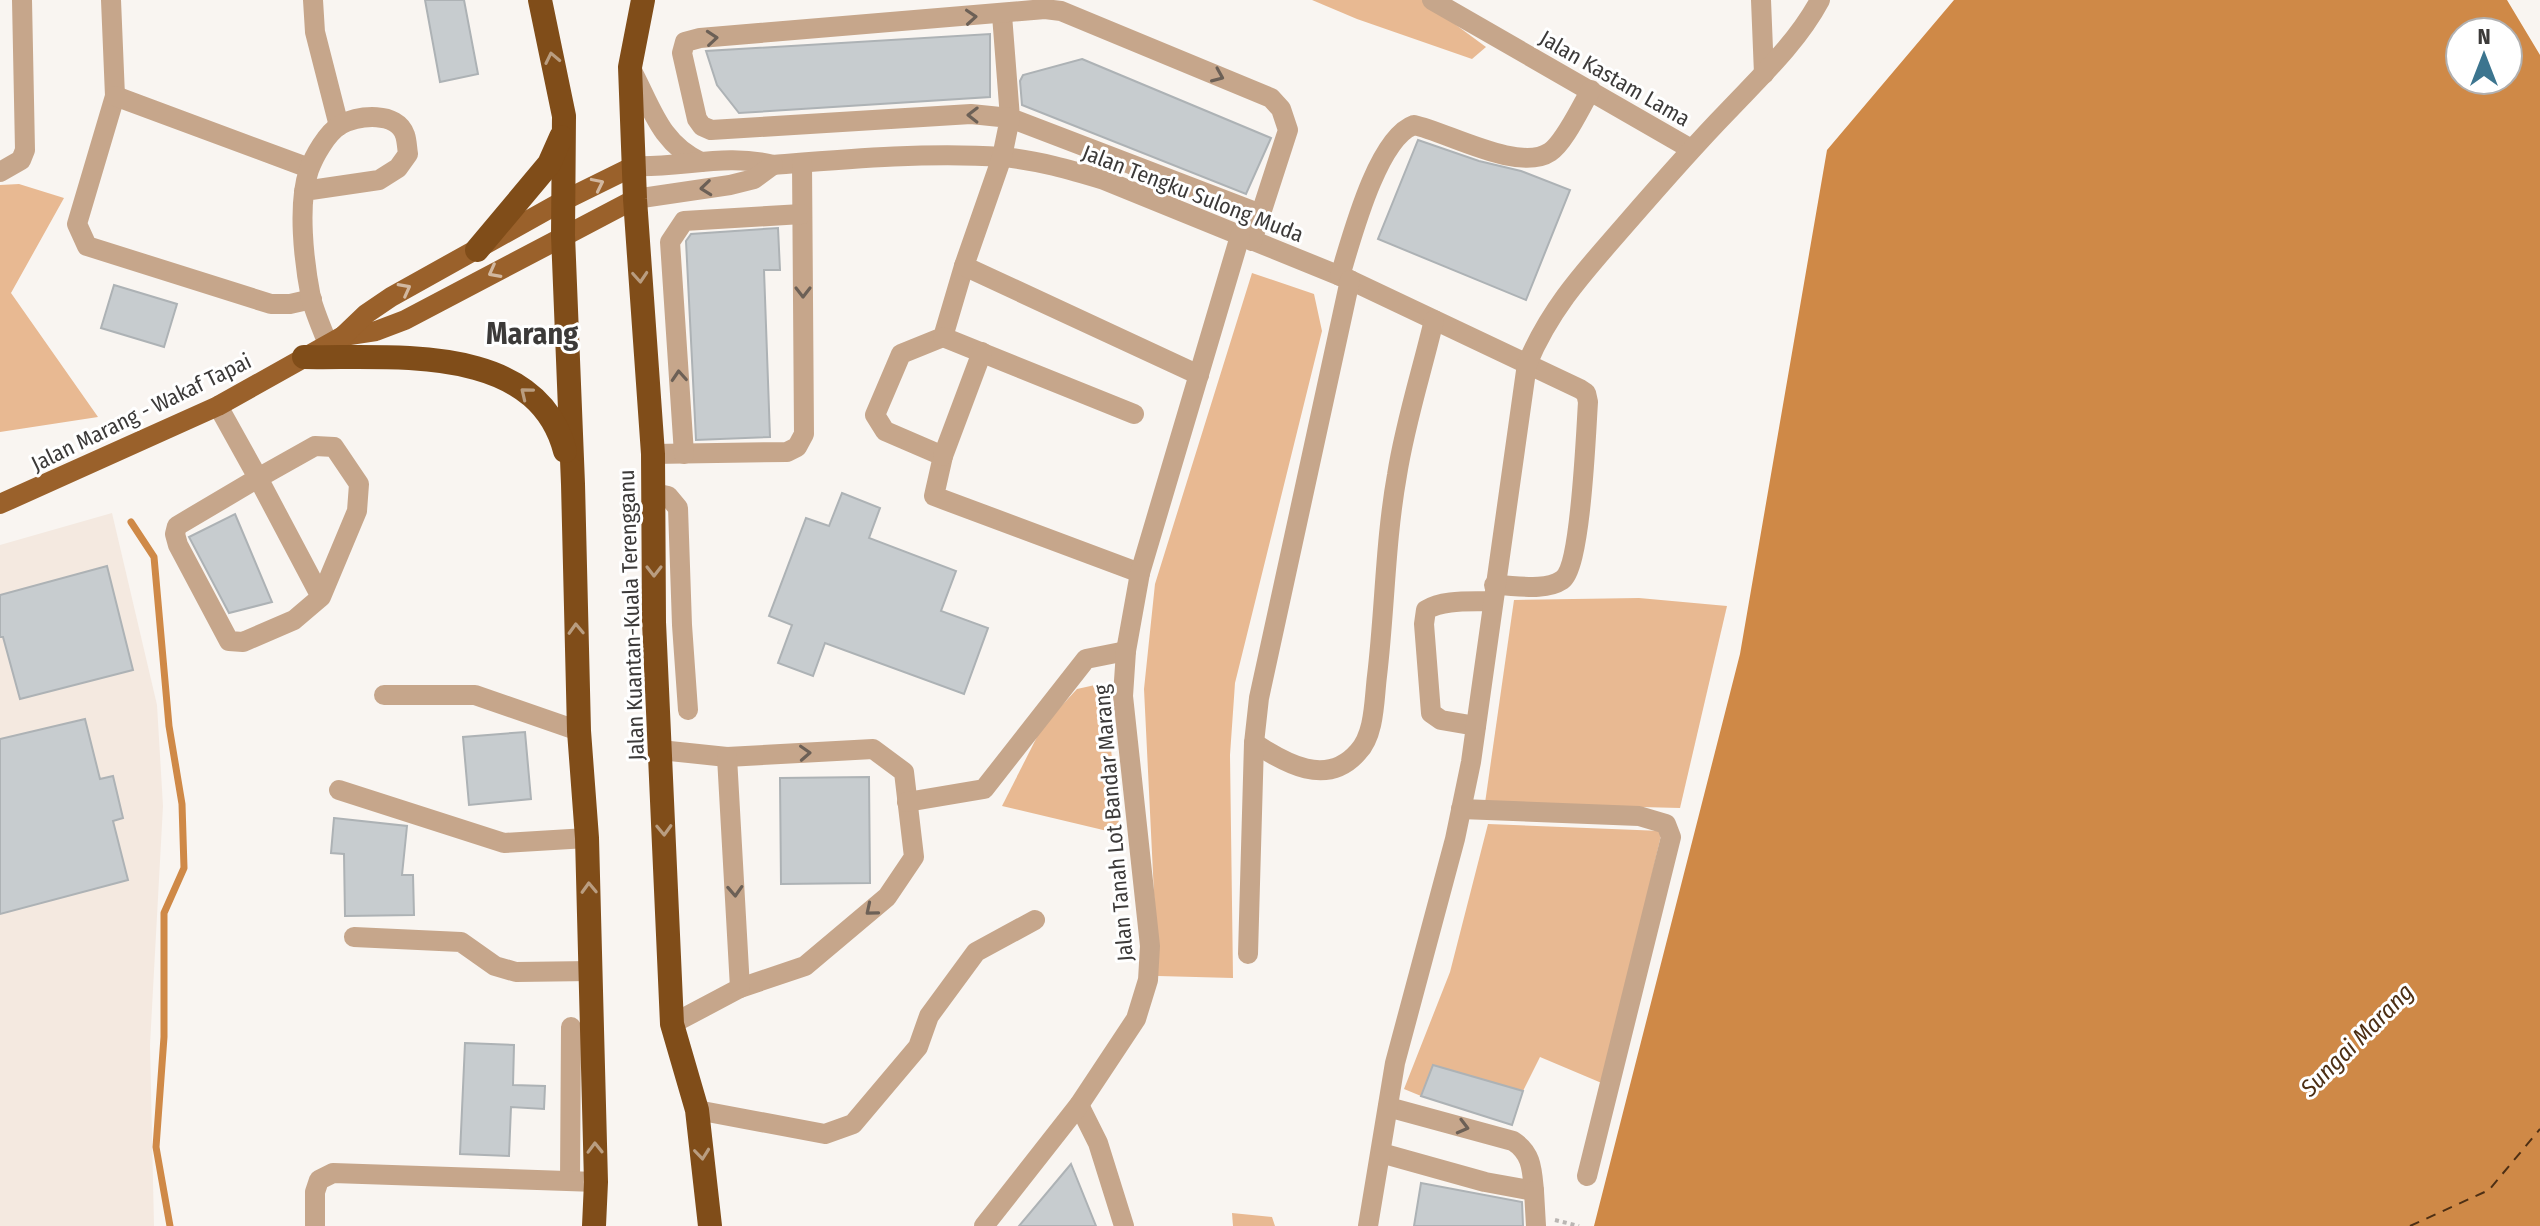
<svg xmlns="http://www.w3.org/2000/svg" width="2540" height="1226" font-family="'Fira Sans Condensed',sans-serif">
<rect width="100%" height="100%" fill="#f9f5f1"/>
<polygon fill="#f4e9e0" points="112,513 157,705 163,806 150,1045 154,1226 0,1226 0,545"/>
<g fill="#e8b992">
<polygon points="1312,0 1422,0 1486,47 1472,59 1357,19"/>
<polygon points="19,184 64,198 11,293 98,417 0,432 0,185"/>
<polygon points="1252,273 1314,294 1322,331 1235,683 1230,755 1233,978 1158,976 1144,689 1155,584"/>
<polygon points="1639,598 1727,606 1680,808 1485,803 1514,600"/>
<polygon points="1104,683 1120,834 1002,806 1042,727 1077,689"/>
<polygon points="1488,824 1662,831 1604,1084 1540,1057 1523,1091 1433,1065 1421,1096 1404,1089 1450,972"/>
<polygon points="1232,1213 1272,1217 1275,1226 1233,1226"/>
</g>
<path fill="#cf8947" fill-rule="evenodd" d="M1954,0H2507L2540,55V1226H1594L1740,654L1827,150ZM2460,32H2508V80H2460Z"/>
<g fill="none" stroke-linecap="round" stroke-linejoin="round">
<polyline stroke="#cf8947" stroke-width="7" points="131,522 154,557 169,726 182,804 184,868 164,913 164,1037 156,1147 170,1226"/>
<polyline stroke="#4d2f14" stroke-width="2" stroke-dasharray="10 8" stroke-linecap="butt" points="2410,1226 2489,1190 2540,1129"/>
</g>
<g fill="#c7cccf" stroke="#adb2b5" stroke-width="2">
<polygon points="425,0 464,0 478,74 440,82"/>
<polygon points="990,34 990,97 739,113 717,85 706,51"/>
<polygon points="1082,59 1271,138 1246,194 1022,105 1020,81 1023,75"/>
<polygon points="1418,140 1479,161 1521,171 1570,190 1526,300 1378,239"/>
<polygon points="778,228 780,270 764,270 770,437 696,440 686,241 691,234"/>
<polygon points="114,285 177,304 164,347 101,328"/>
<polygon points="842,493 880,508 869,538 956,571 941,611 988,628 964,694 825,643 813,676 778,663 792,625 769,616 806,518 829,526"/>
<polygon points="235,514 272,602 229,613 189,537"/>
<polygon points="107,566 133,670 20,699 3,637 0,637 0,595"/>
<polygon points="85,719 100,779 113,776 123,818 113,821 128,880 0,914 0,739"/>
<polygon points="525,732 531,799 469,805 463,737"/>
<polygon points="869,777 870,883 781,884 780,778"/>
<polygon points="334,818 407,826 402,875 413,875 414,915 345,916 344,854 331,853"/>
<polygon points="465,1043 514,1045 513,1085 545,1086 544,1109 511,1107 509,1156 460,1154"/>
<polygon points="1433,1065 1523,1091 1512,1125 1421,1096"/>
<polygon points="1071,1164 1096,1226 1019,1226"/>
<polygon points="1421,1183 1522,1202 1523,1226 1414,1226"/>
</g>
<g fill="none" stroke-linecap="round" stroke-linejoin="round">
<polyline stroke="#bab6b3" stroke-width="4" stroke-dasharray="4 4" stroke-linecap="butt" points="1555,1220 1579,1226"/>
<g stroke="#c6a68b" stroke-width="20">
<polyline points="111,0 115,96 77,224 87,246 271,304 290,304 312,299"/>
<polyline points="313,0 315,32 339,126"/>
<polyline points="1432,0 1691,149"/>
<polyline points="1761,0 1764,74"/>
<polyline points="1002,15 1010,118 1261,214"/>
<path d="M630,67C651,105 659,143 701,162"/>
<polyline points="115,96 309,168"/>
<path d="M634,166C681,168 727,153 773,165C848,159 927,152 1002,157C1037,160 1071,170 1104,180L1350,280L1580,389L1586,393L1588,402C1586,431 1581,567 1562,580C1544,592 1515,585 1494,585"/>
<polyline points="0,172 21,160 25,150 22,0"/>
<path d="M304,191L379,180L398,168L408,154C407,148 407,141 405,135C397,111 359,115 340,125C327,133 314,156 309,170C297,204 304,262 311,298C315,313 322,329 328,344"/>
<polyline points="635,199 730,185 754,179 773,165"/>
<polyline points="964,266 943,337 901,354 875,415 885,431 943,456 934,496 1140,573"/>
<path d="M1340,276C1351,240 1377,138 1414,125C1447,132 1519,173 1550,152C1565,142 1581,106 1591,90"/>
<polyline points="943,337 1134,414"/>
<polyline points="1199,375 964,266 1002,157 1010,118 971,114 711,130 702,126 697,119 682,53 685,42 700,38 1045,9 1061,11 1271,98 1281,109 1288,130 1252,241"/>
<polyline points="218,406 258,478 177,526 175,534 178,545 229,641 243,642 294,620 321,597 357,511 359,484 334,447 315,446 258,478 321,597"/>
<polyline points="653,454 787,452 797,447 804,434 802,163"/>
<polyline points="684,454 670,242 684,221 802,214"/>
<polyline points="943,456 982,352"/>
<polyline points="654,493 668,496 678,508 682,625 688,710"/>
<polyline points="384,695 475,695 579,731"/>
<path d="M1476,726L1441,720L1431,713L1424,624L1426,610C1444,599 1472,602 1492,601"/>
<path d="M1254,743C1285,763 1327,788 1358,752C1375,734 1374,700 1377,676C1385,609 1385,542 1397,475C1405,423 1422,371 1434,320"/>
<polyline points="660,750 727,757 873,749 904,772 914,857 887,897 805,966 740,988"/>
<polyline points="339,790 504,843 587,838"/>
<polyline points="907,802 984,789 1086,659 1126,651"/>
<polyline points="1461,809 1639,816 1666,824 1671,837 1587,1176"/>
<polyline points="354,937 461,942 495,966 516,972 591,971"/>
<polyline points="1248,954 1254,743 1259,698 1350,280"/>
<polyline points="672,1024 740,988 727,757"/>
<polyline points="1079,1105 1098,1143 1124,1226"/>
<polyline points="697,1110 825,1134 853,1124 918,1047 929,1016 976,952 1035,920"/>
<path d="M1381,1153L1485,1182L1534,1191C1532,1170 1532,1153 1513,1141L1388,1107"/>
<polyline points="570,1181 571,1027"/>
<polyline points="1534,1191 1536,1226"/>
<polyline points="315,1226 315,1192 319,1180 333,1173 596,1182"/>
<polyline points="984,1226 1079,1105 1136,1019 1148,980 1150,946 1123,696 1126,651 1140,573 1240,236"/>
<path d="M1368,1226L1395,1063L1455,839L1471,762L1527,364C1551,307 1585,271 1625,225C1658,187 1691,149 1727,112C1760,77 1797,43 1820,0"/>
</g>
<g stroke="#9a612b" stroke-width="20">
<polyline points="343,336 376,331 405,320 635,199"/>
<polyline points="0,504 218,406 343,336 366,314 391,297 563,201 634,166"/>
</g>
<g stroke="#804d19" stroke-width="24">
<polyline points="540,0 564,116 563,235 573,484 579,731 587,838 596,1182 594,1226"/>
<polyline points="643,0 630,67 635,199 653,454 654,622 672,1024 697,1110 710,1226"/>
<polyline points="477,250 549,164 561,137"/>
<path d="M304,357C391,359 536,341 565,451"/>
</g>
</g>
<defs><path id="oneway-chevron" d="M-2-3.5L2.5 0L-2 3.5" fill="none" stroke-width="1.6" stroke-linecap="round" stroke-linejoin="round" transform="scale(2)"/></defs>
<g stroke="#6c6056">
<use href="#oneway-chevron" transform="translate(971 17) rotate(-4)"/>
<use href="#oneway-chevron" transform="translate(712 38) rotate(-5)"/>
<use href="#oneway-chevron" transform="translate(1218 76) rotate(23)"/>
<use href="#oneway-chevron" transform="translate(973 115) rotate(-179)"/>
<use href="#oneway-chevron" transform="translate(706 188) rotate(174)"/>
<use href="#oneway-chevron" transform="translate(803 292) rotate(90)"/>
<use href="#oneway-chevron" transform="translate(679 376) rotate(-94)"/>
<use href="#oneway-chevron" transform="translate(805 753) rotate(-3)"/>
<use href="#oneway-chevron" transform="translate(735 891) rotate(87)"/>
<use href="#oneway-chevron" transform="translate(871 910) rotate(140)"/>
<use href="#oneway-chevron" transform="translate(1463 1127) rotate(15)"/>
</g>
<g stroke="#b99d80">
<use href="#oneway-chevron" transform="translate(552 58) rotate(-102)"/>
<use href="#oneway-chevron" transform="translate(640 277) rotate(86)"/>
<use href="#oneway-chevron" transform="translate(526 393) rotate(-141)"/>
<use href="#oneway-chevron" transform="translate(654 571) rotate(90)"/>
<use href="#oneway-chevron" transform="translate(576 629) rotate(-92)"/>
<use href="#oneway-chevron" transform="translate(664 830) rotate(88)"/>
<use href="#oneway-chevron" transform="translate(589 888) rotate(-92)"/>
<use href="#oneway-chevron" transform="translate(595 1148) rotate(-91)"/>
<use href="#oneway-chevron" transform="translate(702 1154) rotate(84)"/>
</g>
<g stroke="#d2b8a0">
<use href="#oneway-chevron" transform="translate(598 184) rotate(-26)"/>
<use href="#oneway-chevron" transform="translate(494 272) rotate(152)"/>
<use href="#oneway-chevron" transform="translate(405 289) rotate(-28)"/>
</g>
<g text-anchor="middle" stroke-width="6" stroke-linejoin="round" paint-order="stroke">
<g font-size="22" fill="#3c3a39" stroke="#fff">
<text transform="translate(1615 78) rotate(30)" y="8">Jalan Kastam Lama</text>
<text transform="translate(1193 193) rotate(21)" y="8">Jalan Tengku Sulong Muda</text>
<text transform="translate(141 412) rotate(-26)" y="8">Jalan Marang - Wakaf Tapai</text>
<text transform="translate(631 615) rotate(-92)" y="8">Jalan Kuantan-Kuala Terengganu</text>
<text transform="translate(1113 823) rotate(-95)" y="8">Jalan Tanah Lot Bandar Marang</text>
</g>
<g font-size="24" font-style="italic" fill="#4d2f14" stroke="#fff">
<text transform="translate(2357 1040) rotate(-45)" y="8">Sungai Marang</text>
</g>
<g font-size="30" font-weight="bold" fill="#3c3a39" stroke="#fff">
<text x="532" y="344">Marang</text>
</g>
</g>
<g transform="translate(2484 56)"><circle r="38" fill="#ffffff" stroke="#b1b0b0" stroke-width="2"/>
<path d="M0-6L14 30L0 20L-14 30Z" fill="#3c758f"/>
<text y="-12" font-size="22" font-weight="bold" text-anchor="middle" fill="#3c3a39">N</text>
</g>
</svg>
